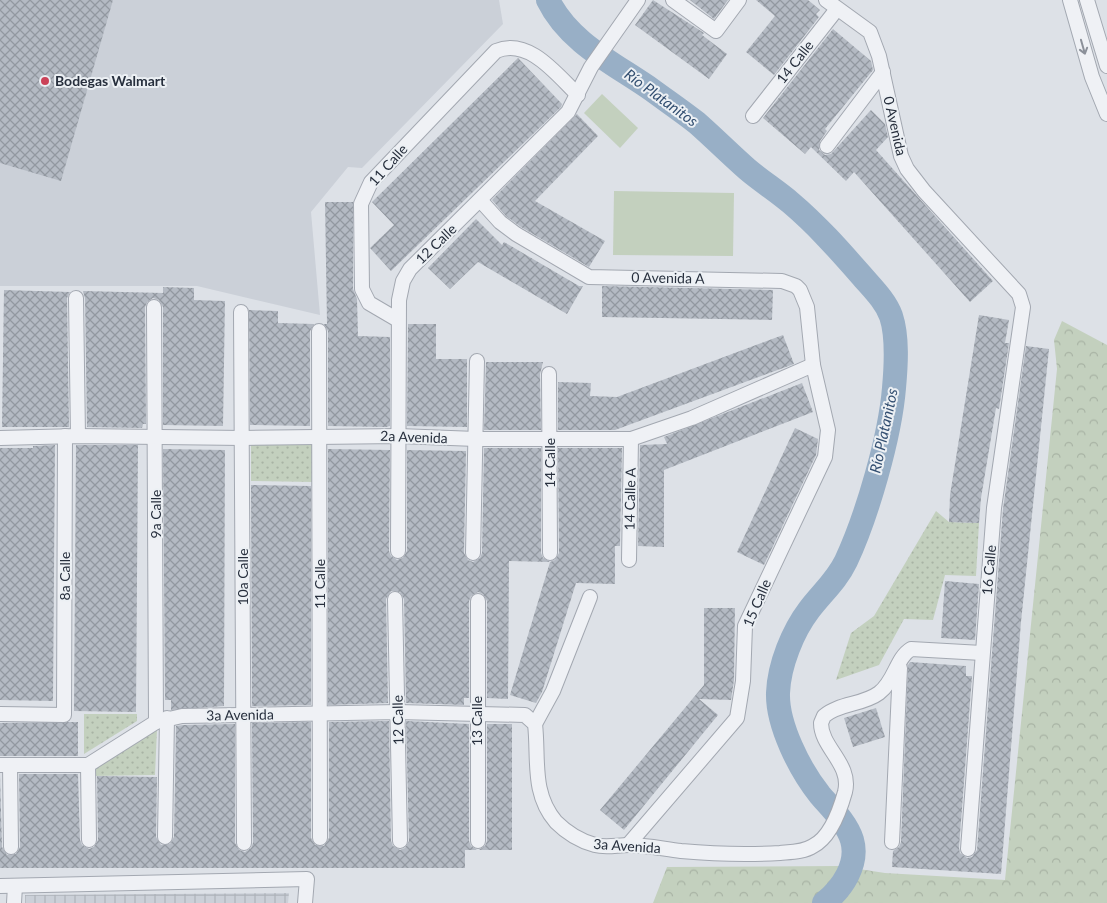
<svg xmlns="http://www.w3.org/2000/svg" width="1107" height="903" font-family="Lato,sans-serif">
<defs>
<pattern id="industrial-grid" width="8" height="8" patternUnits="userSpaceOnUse" patternTransform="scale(1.25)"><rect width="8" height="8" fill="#cbd0d8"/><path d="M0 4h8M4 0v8" fill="none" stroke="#aeb3ba"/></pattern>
<pattern id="forest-crowns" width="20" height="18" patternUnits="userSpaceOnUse" patternTransform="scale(1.25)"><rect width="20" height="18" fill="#c3d0be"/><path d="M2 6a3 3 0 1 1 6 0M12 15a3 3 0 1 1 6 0" fill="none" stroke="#a8b3a4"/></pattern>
<pattern id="park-dots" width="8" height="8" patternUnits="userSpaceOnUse" patternTransform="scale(1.25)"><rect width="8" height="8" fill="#c3d0be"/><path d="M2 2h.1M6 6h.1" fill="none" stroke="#a8b3a4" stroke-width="1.8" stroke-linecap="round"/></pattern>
<pattern id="building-cross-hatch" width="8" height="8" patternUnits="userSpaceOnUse" patternTransform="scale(1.25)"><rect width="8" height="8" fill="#b4bac3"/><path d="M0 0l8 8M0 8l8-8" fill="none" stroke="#9298a0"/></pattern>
</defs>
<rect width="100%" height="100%" fill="#dde1e7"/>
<polygon fill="#cbd0d8" points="0,0 499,0 503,24 362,168 348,167 311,212 320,315 197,286 0,286"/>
<polygon fill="url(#industrial-grid)" points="289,893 288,903 25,903 25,895"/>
<polygon fill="url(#forest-crowns)" points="1062,321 1107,345 1107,903 653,903 667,867 839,866 885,873 1005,880 1057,369 1054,340"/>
<g fill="url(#park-dots)">
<polygon points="251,443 313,443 313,482 251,481"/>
<polygon points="936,511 949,522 979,523 976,576 945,575 933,620 904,619 879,665 836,680 851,633 874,616"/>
<polygon points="84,714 137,714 137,721 84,754"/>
<polygon points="157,729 155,775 93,776 92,767"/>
</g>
<g fill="#c3d0be">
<polygon points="602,94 638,128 620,148 584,113"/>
<polygon points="614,191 734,193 733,256 613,255"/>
</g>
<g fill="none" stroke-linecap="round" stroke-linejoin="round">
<path stroke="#98afc6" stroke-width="24" d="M548,0C569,43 615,64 652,90C667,101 683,112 697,123C714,138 730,154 747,169C761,181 777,191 791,203C817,225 839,250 861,275C872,288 885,300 891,316C898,337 896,366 894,388C890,437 867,516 846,561C837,580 822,593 809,610C793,631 779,665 778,693C777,725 800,770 820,795C831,808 847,823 852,840C859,864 842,889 824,903"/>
</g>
<g fill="url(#building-cross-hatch)">
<polygon points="0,0 113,0 61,181 0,163"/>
<polygon points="653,0 704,33 702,35 727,54 709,79 635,25"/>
<polygon points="690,0 728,0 714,19"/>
<polygon points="756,0 808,0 820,10 816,14 819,17 774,75 746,52 775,16"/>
<polygon points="833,29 871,61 873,70 825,129 827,131 820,141 819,150 825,155 831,154 871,110 885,124 888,137 876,150 993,281 970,302 854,172 846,181 811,147 805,154 763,118"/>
<polygon points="518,58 562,104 561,107 391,271 370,248 394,225 372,202"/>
<polygon points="577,114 598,136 535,201 605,241 589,267 521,227 506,216 492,200"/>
<polygon points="325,202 353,202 353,289 357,299 358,336 390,337 390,426 386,427 328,426 328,331 324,324 327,324"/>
<polygon points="476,219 502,245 504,242 579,286 583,286 567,314 478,262 450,289 428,268"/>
<polygon points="602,286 773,290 772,320 602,317"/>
<polygon points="163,287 194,288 194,300 225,301 223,426 163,425 163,307 159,300 153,298 147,302 145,307 146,424 143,424 142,428 87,427 85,298 83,291 163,293"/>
<polygon points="4,290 70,292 67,298 69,427 2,427"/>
<polygon points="249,310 278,311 278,323 314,324 310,331 310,426 250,425"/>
<polygon points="979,315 1009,320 1005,343 1009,343 999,409 996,408 981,498 979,523 949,522 950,495"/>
<polygon points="408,324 436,324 436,359 467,359 467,427 407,426"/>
<polygon points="783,335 794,364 615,430 558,430 558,382 591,383 590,396 617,397"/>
<polygon points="1026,346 1049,349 1021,622 1001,874 892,867 893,851 899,847 901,842 908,665 910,662 966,666 966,676 972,676 959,848 960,853 967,858 972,857 977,850 1003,509"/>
<polygon points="486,362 543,362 540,374 541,430 484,430"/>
<polygon points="802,383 813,412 664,470 664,547 638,546 640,445 667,444 664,437"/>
<polygon points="795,428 818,439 816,455 764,565 737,552"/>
<polygon points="55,445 53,701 0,700 0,448 33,448 33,446"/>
<polygon points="76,445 138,445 136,712 74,711"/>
<polygon points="484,448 541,448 541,553 543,558 550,562 555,560 559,553 558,448 622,448 620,546 615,546 615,584 576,583 542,692 536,703 510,695 550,562 509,561 508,699 487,698 487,601 483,594 478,592 471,596 469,601 469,698 464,698 464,705 406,703 404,599 400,592 391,591 386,599 388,703 328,705 328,449 390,450 389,551 391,556 397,560 403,558 407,551 407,450 466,451 464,553 468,560 473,562 480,558 482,553"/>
<polygon points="163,449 225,450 224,706 171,710 171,700 165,700"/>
<polygon points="251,485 311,486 311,705 252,706"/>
<polygon points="945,581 979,584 975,640 941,638"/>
<polygon points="704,608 735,608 734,680 731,700 699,699 718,715 624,830 600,810 704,685"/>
<polygon points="876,708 885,737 853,747 844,718"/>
<polygon points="389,721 391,841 393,846 400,850 405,848 409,841 406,721 469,724 469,841 471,846 477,850 465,850 465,868 0,868 0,774 2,847 7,855 16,854 20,847 19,774 78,774 80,840 82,845 89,849 94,847 98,840 97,776 157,777 156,837 161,845 170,844 174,837 176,726 183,725 235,724 235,843 239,850 245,852 251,848 253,843 252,723 311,722 311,838 315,845 324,846 329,838 329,722"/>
<polygon points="69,722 78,722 78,756 0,756 0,723"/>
<polygon points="487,724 512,724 512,850 479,850 485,846 487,841"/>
</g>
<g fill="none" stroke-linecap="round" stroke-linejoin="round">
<g stroke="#a3a8b1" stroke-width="16">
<g id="street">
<polyline points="673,0 716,31 739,0"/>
<polyline points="826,0 870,32 879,56 901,156 907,169 924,191 1019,294 1023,307 994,508 968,849"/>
<polyline points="1070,0 1092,77 1107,114"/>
<polyline points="1087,0 1107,66"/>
<polyline points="753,116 837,9"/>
<polyline points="827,146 883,72"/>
<polyline points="481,201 500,222 516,234 589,277 782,281 796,286 800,290 807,307 813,365 828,430 825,457 745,626 743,681 737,718 628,845"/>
<polyline points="76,298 78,436"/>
<polyline points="154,307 156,722"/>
<polyline points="241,312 244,843"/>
<path d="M398,320L369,303L362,289L361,204L371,182L496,51C529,37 557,75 578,95"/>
<polyline points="319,331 320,838"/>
<polyline points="549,374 550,553"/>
<polyline points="0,438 78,436 243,438 399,436 476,439 631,439 692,418 813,365"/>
<polyline points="398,551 399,300 403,281 410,269 568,112 591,67 638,0"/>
<polyline points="473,553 477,361"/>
<polyline points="629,560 631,439"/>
<polyline points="395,599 400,841"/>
<polyline points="0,714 64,715 65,436"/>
<polyline points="535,724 553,691 590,597"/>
<path d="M0,765H88L156,722L182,716L398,712L525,715L535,724C539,758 531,793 556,822C567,833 580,841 595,845C606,848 617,845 629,845C646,845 664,849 681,851C714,854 747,855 780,853C791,852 804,852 813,846C831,837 840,810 845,792C852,764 821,748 821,723L824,716C839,703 863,705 879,693C895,681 896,658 911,649L982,653"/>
<polyline points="10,765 11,847"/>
<polyline points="88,765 89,840"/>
<polyline points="165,837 167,718"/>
<polyline points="478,841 478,601"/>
<polyline points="892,842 900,668"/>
<polyline points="0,886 307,879 305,903"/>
<polyline points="14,903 15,886"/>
</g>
</g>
<use href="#street" stroke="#eff1f5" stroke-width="14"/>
</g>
<defs><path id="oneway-shaft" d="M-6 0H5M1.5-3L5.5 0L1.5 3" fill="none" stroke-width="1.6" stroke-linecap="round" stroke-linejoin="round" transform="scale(1.25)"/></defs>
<use stroke="#8b9099" href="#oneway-shaft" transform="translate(1083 47) rotate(74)"/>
<circle fill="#cb4258" stroke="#ecf0f4" stroke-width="2" cx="45" cy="81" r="5"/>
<g text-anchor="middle" stroke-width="4" stroke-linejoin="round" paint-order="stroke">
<g font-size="14" fill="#272f3d" stroke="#ecf0f4">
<text transform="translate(795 62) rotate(-52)" y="5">14 Calle</text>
<text transform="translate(895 126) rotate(77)" y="5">0 Avenida</text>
<text transform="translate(388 165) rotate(-48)" y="5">11 Calle</text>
<text transform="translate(436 244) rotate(-44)" y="5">12 Calle</text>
<text transform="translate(668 278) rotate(1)" y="5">0 Avenida A</text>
<text transform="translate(414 437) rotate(2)" y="5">2a Avenida</text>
<text transform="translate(550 463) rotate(-90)" y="5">14 Calle</text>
<text transform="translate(630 499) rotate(-89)" y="5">14 Calle A</text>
<text transform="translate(156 514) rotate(-90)" y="5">9a Calle</text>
<text transform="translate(989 570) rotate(-85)" y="5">16 Calle</text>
<text transform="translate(65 576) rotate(-90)" y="5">8a Calle</text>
<text transform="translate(243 577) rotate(-90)" y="5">10a Calle</text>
<text transform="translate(320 584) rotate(-90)" y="5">11 Calle</text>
<text transform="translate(757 603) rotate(-67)" y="5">15 Calle</text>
<text transform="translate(240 715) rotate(-1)" y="5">3a Avenida</text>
<text transform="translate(398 720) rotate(-91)" y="5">12 Calle</text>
<text transform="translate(477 721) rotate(-90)" y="5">13 Calle</text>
<text transform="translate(627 846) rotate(4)" y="5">3a Avenida</text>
</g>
<g font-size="14" font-weight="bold" fill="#272f3d" stroke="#ecf0f4" text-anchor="start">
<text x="55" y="86">Bodegas Walmart</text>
</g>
<g font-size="15" font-style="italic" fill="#324e70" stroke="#ecf0f4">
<text transform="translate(661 98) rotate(36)" y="5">Río Platanitos</text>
<text transform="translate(884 431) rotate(-78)" y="5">Río Platanitos</text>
</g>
</g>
</svg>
